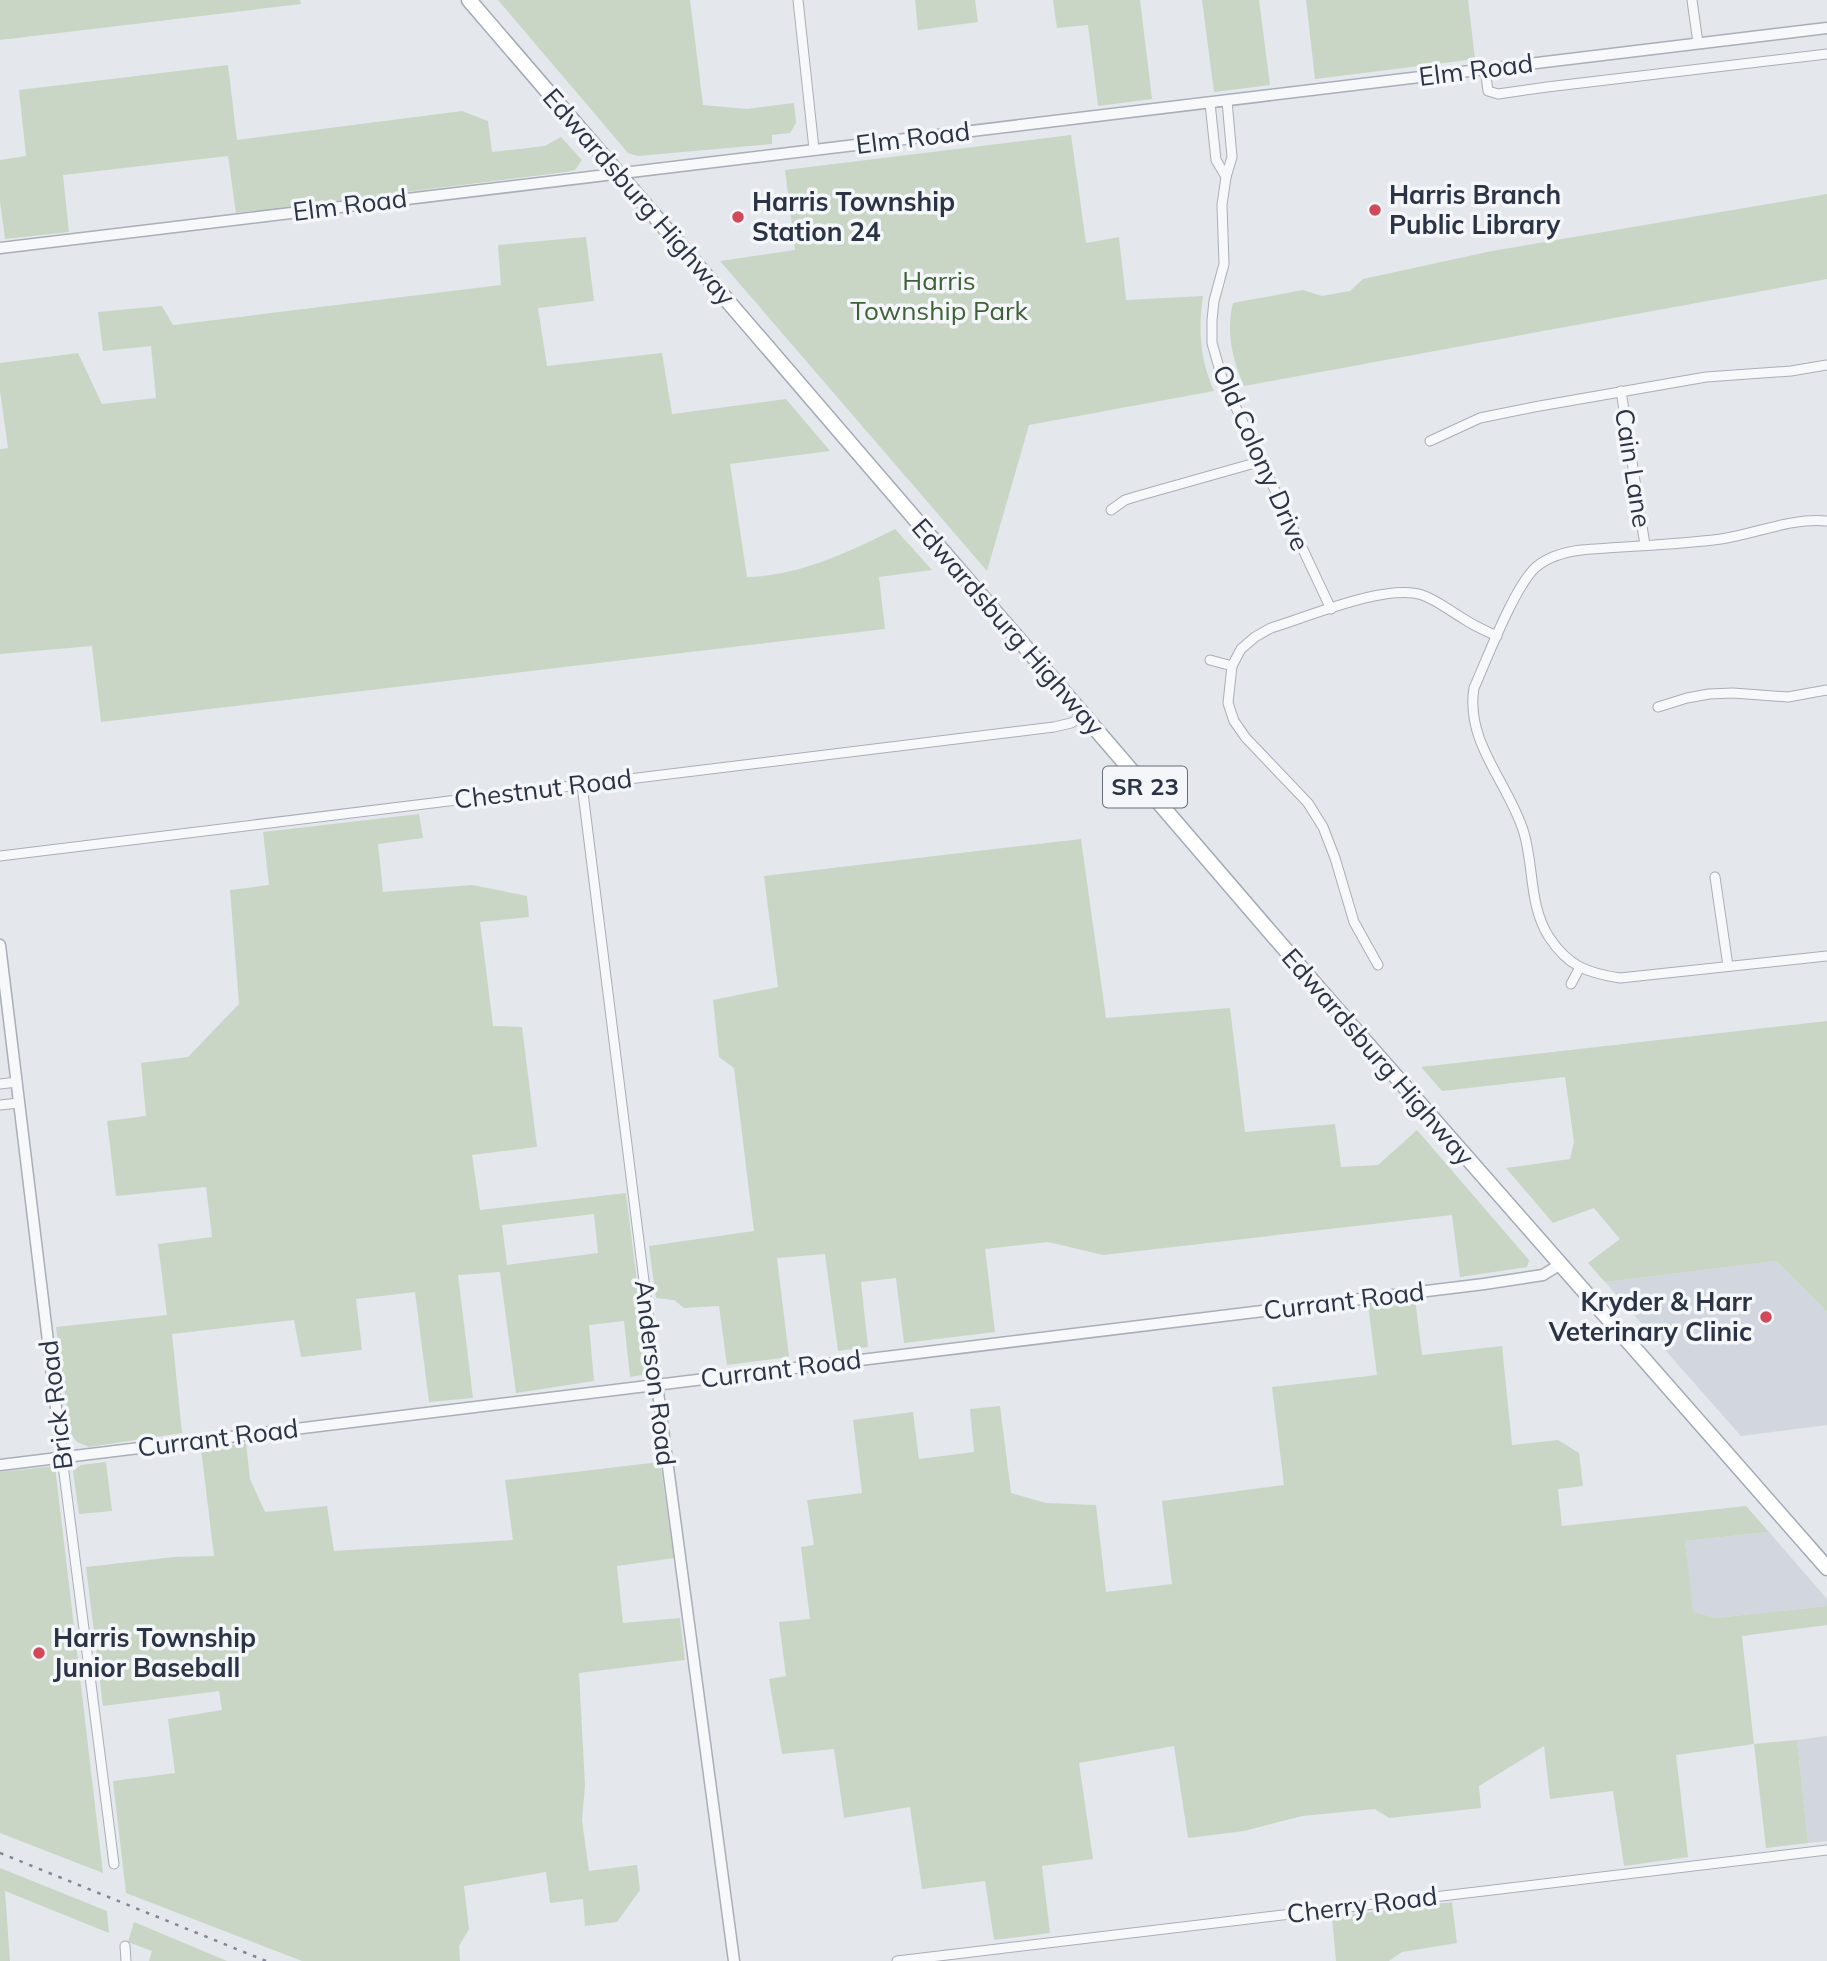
<svg xmlns="http://www.w3.org/2000/svg" width="1827" height="1961" font-family="Mulish,sans-serif">
<rect width="100%" height="100%" fill="#e4e7ec"/>
<g fill="#d2d6de">
<polygon points="1776,1261 1827,1312 1827,1425 1741,1436 1605,1282"/>
<polygon points="1769,1532 1827,1599 1827,1606 1715,1618 1692,1613 1685,1541"/>
<polygon points="1827,1736 1827,1841 1808,1843 1797,1740"/>
</g>
<g fill="#c9d6c5" fill-rule="evenodd">
<polygon points="0,0 300,0 301,4 0,40"/>
<polygon points="498,0 690,0 703,105 747,109 794,103 796,123 790,133 772,135 772,144 638,156 628,153"/>
<polygon points="915,0 975,0 978,22 918,30"/>
<polygon points="1053,0 1140,0 1152,99 1098,106 1088,25 1057,28"/>
<polygon points="1202,0 1259,0 1270,85 1214,92"/>
<polygon points="1306,0 1468,0 1475,59 1315,79"/>
<polygon points="228,65 237,140 462,111 488,121 492,152 545,146 561,137 582,160 575,170 566,172 236,213 228,156 63,175 69,232 5,239 0,201 0,160 26,156 19,90"/>
<path d="M1071,135L1086,243L1119,237L1126,300L1203,296C1198,330 1200,360 1214,391L1029,425L987,571L720,261L795,250L785,170Z"/>
<path d="M1827,194V279L1244,386C1232,359 1226,332 1233,303L1303,290L1322,296L1350,291L1363,279L1492,251Z"/>
<path d="M586,237L594,301L538,308L547,366L662,353L672,414L786,399L830,451L730,464L747,577C799,576 849,552 895,529L932,570L879,577L885,629L101,722L92,646L0,654V449L8,448L0,391V363L78,353L102,404L156,398L151,346L103,351L98,312L162,306L173,325L501,285L498,245Z"/>
<path d="M419,814L423,838L378,844L383,892L472,885L527,896L529,917L480,922L493,1026L522,1027L537,1147L472,1155L480,1210L626,1193L648,1370L642,1375L630,1377L624,1321L589,1325L594,1381L516,1393L500,1272L458,1275L473,1398L429,1402L415,1292L356,1299L362,1350L301,1357L294,1320L172,1334L182,1433L89,1447L77,1442L70,1433L56,1327L167,1315L158,1244L212,1237L206,1187L116,1196L107,1121L146,1116L141,1063L188,1057L239,1004L230,890L269,885L263,832ZM594,1214L598,1253L507,1265L502,1225Z"/>
<polygon points="1081,839 1106,1018 1230,1008 1245,1132 1335,1124 1341,1167 1378,1165 1417,1130 1529,1260 1527,1267 1460,1277 1452,1215 1103,1255 1048,1242 985,1249 995,1332 904,1343 896,1278 861,1282 868,1347 838,1351 825,1254 777,1258 789,1357 727,1365 719,1306 684,1308 674,1300 656,1298 649,1246 754,1231 734,1068 719,1057 713,1000 778,987 764,876"/>
<polygon points="1827,1021 1827,1312 1776,1261 1605,1282 1588,1263 1620,1239 1594,1208 1553,1223 1506,1168 1570,1159 1574,1142 1565,1077 1442,1091 1421,1067"/>
<polygon points="1415,1299 1422,1355 1502,1346 1512,1445 1558,1440 1579,1453 1583,1486 1558,1489 1562,1526 1746,1506 1769,1532 1685,1541 1693,1612 1715,1618 1827,1606 1827,1625 1742,1636 1754,1744 1797,1740 1808,1843 1766,1848 1754,1744 1676,1755 1688,1857 1624,1866 1613,1791 1550,1799 1544,1746 1479,1786 1481,1808 1389,1818 1375,1809 1302,1816 1244,1831 1188,1838 1174,1746 1079,1763 1093,1859 1042,1866 1050,1933 994,1940 985,1881 922,1889 910,1807 844,1818 834,1749 782,1754 769,1679 786,1676 779,1622 810,1619 801,1547 814,1545 807,1500 862,1493 853,1420 913,1412 919,1459 974,1452 970,1409 1000,1406 1011,1493 1046,1503 1096,1505 1106,1592 1172,1584 1162,1501 1284,1485 1272,1387 1377,1375 1368,1305"/>
<polygon points="246,1443 250,1479 265,1512 327,1506 334,1551 513,1540 505,1480 660,1462 674,1558 617,1566 623,1623 680,1618 685,1660 579,1673 585,1785 582,1821 589,1871 637,1865 640,1890 617,1922 585,1926 583,1899 550,1903 546,1872 464,1886 469,1929 459,1946 460,1961 302,1961 126,1893 113,1781 175,1773 168,1719 222,1710 219,1691 103,1706 86,1567 174,1557 214,1556 201,1449"/>
<polygon points="106,1462 112,1511 79,1514 73,1471 81,1465"/>
<polygon points="55,1466 103,1873 0,1833 0,1472"/>
<polygon points="0,1868 107,1911 109,1933 5,1891 10,1961 0,1961"/>
<polygon points="1452,1902 1457,1943 1402,1952 1389,1961 1336,1961 1332,1917"/>
<polygon points="134,1922 227,1961 149,1961 152,1951 128,1942"/>
</g>
<g fill="none" stroke-linecap="round" stroke-linejoin="round">
<g stroke="#a9aeb7" stroke-width="11">
<g id="minor">
<polyline points="798,0 814,149"/>
<polyline points="1692,0 1698,43"/>
<polyline points="1485,69 1488,91 1498,94 1547,87 1827,54"/>
<polyline points="1227,101 1232,157 1226,177 1222,205 1224,264 1214,301 1212,320 1212,343 1222,378 1331,609"/>
<polyline points="1210,103 1216,160 1226,177"/>
<polyline points="1621,391 1645,545"/>
<polyline points="1430,441 1480,418 1534,407 1706,377 1791,371 1827,365"/>
<polyline points="1111,510 1125,500 1138,496 1262,461"/>
<path d="M1827,521C1793,517 1755,534 1721,539C1675,545 1628,546 1581,550C1565,552 1549,556 1536,567C1514,587 1487,659 1474,688C1465,743 1509,783 1524,833C1534,867 1529,906 1549,937C1568,966 1587,973 1620,978L1827,956"/>
<polyline points="1210,660 1232,666"/>
<polyline points="1658,707 1687,698 1709,694 1733,693 1788,697 1827,690"/>
<polyline points="582,785 657,1385"/>
<polyline points="0,856 1054,727 1071,723 1084,716"/>
<polyline points="1715,877 1728,966"/>
<path d="M1378,965L1354,922L1335,858L1323,827L1308,803L1246,738L1234,721L1228,703L1232,666L1241,649L1255,637L1271,628C1308,617 1386,583 1422,595C1437,600 1450,611 1464,619C1474,626 1486,631 1497,636"/>
<polyline points="1571,984 1579,969"/>
<polyline points="0,1084 17,1082"/>
<polyline points="0,1105 19,1103"/>
<polyline points="62,1457 114,1864"/>
<polyline points="125,1946 126,1961"/>
<polyline points="897,1961 1827,1850"/>
</g>
</g>
<g stroke="#a9aeb7" stroke-width="13">
<g id="tertiary">
<polyline points="0,248 1827,28"/>
<polyline points="0,945 62,1457"/>
<polyline points="657,1385 734,1961"/>
<polyline points="0,1465 1484,1284 1543,1275 1559,1265"/>
</g>
</g>
<g stroke="#a3abb8" stroke-width="17">
<polyline id="primary" points="469,0 1320,990 1827,1568"/>
</g>
<use href="#minor" stroke="#f7f8fa" stroke-width="9"/>
<use href="#tertiary" stroke="#f7f8fa" stroke-width="10"/>
<use href="#primary" stroke="#fff" stroke-width="14"/>
<polyline stroke="#7d8696" stroke-width="2.5" stroke-dasharray="3.5 7" stroke-linecap="butt" points="0,1853 266,1961"/>
</g>
<g fill="#d1495b" stroke="#f4f6f9" stroke-width="2.5">
<circle cx="1375" cy="210" r="7"/>
<circle cx="738" cy="217" r="7"/>
<circle cx="1766" cy="1317" r="7"/>
<circle cx="39" cy="1653" r="7"/>
</g>
<g text-anchor="middle" stroke-width="7" stroke-linejoin="round" paint-order="stroke">
<rect fill="#f4f6f9" stroke="#676e7b" stroke-width="2" x="1103" y="766.5" width="84" height="41" rx="5"/>
<g font-size="24" font-weight="bold" fill="#2b3445">
<text x="1145" y="795">SR 23</text>
</g>
<g font-size="26" fill="#2b3445" stroke="#f4f6f9">
<text transform="translate(1476 70) rotate(-7)" y="9">Elm Road</text>
<text transform="translate(913 138) rotate(-7)" y="9">Elm Road</text>
<text transform="translate(639 197) rotate(49)" y="9">Edwardsburg Highway</text>
<text transform="translate(350 205) rotate(-7)" y="9">Elm Road</text>
<text transform="translate(1261 458) rotate(66)" y="9">Old Colony Drive</text>
<text transform="translate(1633 468) rotate(81)" y="9">Cain Lane</text>
<text transform="translate(1008 627) rotate(49)" y="9">Edwardsburg Highway</text>
<text transform="translate(543 789) rotate(-7)" y="9">Chestnut Road</text>
<text transform="translate(1378 1057) rotate(49)" y="9">Edwardsburg Highway</text>
<text transform="translate(1344 1301) rotate(-7)" y="9">Currant Road</text>
<text transform="translate(781 1369) rotate(-7)" y="9">Currant Road</text>
<text transform="translate(655 1373) rotate(83)" y="9">Anderson Road</text>
<text transform="translate(56 1405) rotate(-97)" y="9">Brick Road</text>
<text transform="translate(218 1438) rotate(-7)" y="9">Currant Road</text>
<text transform="translate(1362 1905) rotate(-7)" y="9">Cherry Road</text>
</g>
<g font-size="26" font-weight="bold" fill="#2b3445" stroke="#f4f6f9" text-anchor="start">
<text x="1389" y="204">Harris Branch<tspan x="1389" dy="30">Public Library</tspan></text>
<text x="752" y="211">Harris Township<tspan x="752" dy="30">Station 24</tspan></text>
<text x="1752" y="1311" text-anchor="end">Kryder &amp; Harr<tspan x="1752" dy="30">Veterinary Clinic</tspan></text>
<text x="53" y="1647">Harris Township<tspan x="53" dy="30">Junior Baseball</tspan></text>
</g>
<g font-size="26" fill="#3f6138" stroke="#f4f6f9">
<text x="939" y="290">Harris<tspan x="939" dy="30">Township Park</tspan></text>
</g>
</g>
</svg>
